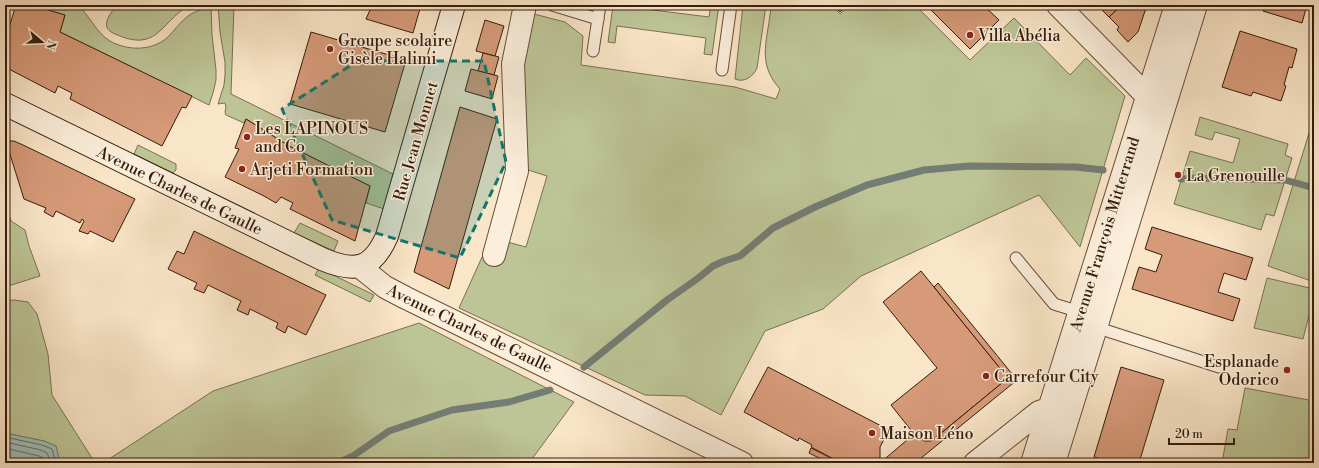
<svg xmlns="http://www.w3.org/2000/svg" width="1319" height="468" font-family="'Libre Bodoni',serif">
<rect width="100%" height="100%" fill="#f9e5c7"/>
<filter id="stains"><feTurbulence type="fractalNoise" baseFrequency=".005" numOctaves="4"/><feColorMatrix values="0 0 0 0 .2 0 0 0 0 .09 0 0 0 0 .02 0 0 0 .5 -.17"/></filter>
<radialGradient id="worn" r=".72"><stop offset=".6" stop-color="#630" stop-opacity="0"/><stop offset="1" stop-color="#630" stop-opacity=".3"/></radialGradient>
<g fill="#bdc596" stroke="#7a7051">
<path d="M31,5H77C90,15 96,33 110,41C128,51 151,51 167,38C174,31 180,22 188,16C195,11 203,9 211,7L212,35L216,70V80L213,93L209,105L60,32L65,15Z"/>
<path d="M116,5H189C159,24 157,54 113,33C99,26 111,14 116,5Z"/>
<polygon points="218,5 234,5 231,94 393,174 384,209 366,203 370,186 289,146 246,119 244,123 226,115 225,112 226,107 225,103 218,104 224,85 225,75 225,62 220,32"/>
<polygon points="613,5 709,17 711,5 719,5 712,55 704,54 706,38 617,26 615,43 608,42"/>
<path d="M743,5H766L757,68C753,77 744,83 735,79Z"/>
<path d="M771,5H831L840,14L850,5H915L970,60L1014,18L1070,75L1086,58L1125,96L1080,247L1039,195L861,276L823,309L765,331L721,415L685,396L645,395L459,308L482,257L502,262L507,242L526,247L547,176L525,169L520,63L534,14L565,22L583,36L581,65L735,87L776,99L780,89C755,62 769,37 771,5Z"/>
<polygon points="1200,117 1288,144 1285,155 1292,158 1274,216 1266,214 1261,230 1174,204 1190,151 1233,163 1240,139 1215,132 1212,140 1195,135"/>
<polygon points="1314,117 1314,282 1268,266"/>
<polygon points="138,145 176,164 176,170 173,173 134,154"/>
<polygon points="5,203 11,221 25,230 29,246 40,276 5,287"/>
<polygon points="300,223 338,241 334,251 294,233"/>
<polygon points="319,268 374,295 370,302 315,275"/>
<polygon points="1267,278 1314,289 1314,296 1303,339 1254,328"/>
<polygon points="14,300 28,302 37,314 48,354 52,395 95,463 60,463 56,446 44,441 5,433 5,301"/>
<polygon points="419,323 574,402 529,463 103,463 213,391"/>
<polygon points="1245,388 1314,401 1314,439 1312,452 1314,453 1313,463 1222,463 1228,429 1237,430"/>
</g>
<polygon fill="#9ebeba" stroke="#747d74" points="5,433 44,441 56,446 60,463 5,463"/>
<g fill="none" stroke-linecap="round" stroke-linejoin="round">
<g stroke="#6a6d63" stroke-width="1">
<polyline points="5,437 42,445 52,449 56,463"/>
<polyline points="5,442 41,450 47,453 51,463"/>
<polyline points="5,448 39,456 43,458 45,463"/>
</g>
<g stroke="#747d74" stroke-width="7">
<polyline points="1181,179 1198,178 1285,180 1314,188"/>
<polyline points="584,367 667,300 697,279 713,266 724,261 740,256 773,228 815,207 867,185 924,170 969,166 1076,167 1103,170"/>
<polyline points="338,463 353,456 389,431 452,410 509,402 550,390"/>
</g>
</g>
<g fill="#d69a79" stroke="#361c0c">
<polygon points="16,5 31,5 65,15 60,32 192,96 186,108 182,107 162,146 70,99 72,93 58,86 55,93 5,67 5,33 7,34"/>
<polygon points="355,5 421,5 413,33 366,19 370,10"/>
<polygon points="833,5 847,5 840,12"/>
<polygon points="926,5 983,5 999,20 970,49"/>
<polygon points="1102,5 1122,5 1109,17 1101,9 1104,7"/>
<polygon points="1122,5 1143,5 1146,8 1138,32 1128,42 1117,30 1119,27 1109,17"/>
<polygon points="1264,5 1307,5 1302,23 1263,11"/>
<polygon points="485,20 504,26 495,56 476,51"/>
<polygon points="1240,31 1297,49 1292,68 1289,67 1284,85 1286,86 1281,101 1253,92 1251,96 1222,87"/>
<polygon points="311,32 406,60 385,132 290,104"/>
<polygon points="483,53 499,57 494,75 478,71"/>
<polygon points="471,69 498,76 492,99 465,91"/>
<polygon points="460,107 497,119 449,289 414,272"/>
<polygon points="246,119 289,146 370,186 355,241 290,209 293,203 281,197 276,203 264,196 225,177 239,149 235,148"/>
<polygon points="10,141 14,141 23,145 135,199 113,242 90,231 88,234 79,231 84,221 82,219 80,223 56,211 53,217 44,212 46,208 24,199 8,148"/>
<polygon points="1152,227 1253,258 1246,280 1224,273 1218,292 1240,299 1233,321 1132,289 1139,267 1156,272 1162,255 1145,249"/>
<polygon points="194,231 326,295 306,335 288,326 285,333 276,328 278,323 250,309 248,315 237,310 241,301 208,285 204,293 194,289 197,283 168,269 177,251 184,254"/>
<polygon points="921,271 1008,378 934,439 927,441 924,441 914,434 891,405 937,368 883,302"/>
<polygon points="938,283 1017,380 915,463 880,463 914,434 924,441 931,441 934,439 1008,378 934,287"/>
<polygon points="768,367 889,430 880,447 880,463 841,463 811,447 812,445 799,438 798,441 744,412"/>
<polygon points="1121,367 1164,380 1139,463 1115,463 1094,457"/>
<polygon points="811,448 841,463 829,463 809,453"/>
</g>
<g fill="none" stroke-linecap="round" stroke-linejoin="round">
<g stroke="#674e3b" stroke-width="13">
<g id="lane">
<polyline points="552,5 598,19"/>
<polyline points="593,51 600,5"/>
<polyline points="722,70 731,5"/>
<polyline points="1016,258 1054,304 1083,313"/>
<polyline points="1092,326 1219,367"/>
</g>
</g>
<g stroke="#674e3b" stroke-width="24">
<g id="street">
<polyline points="1058,5 1141,90 1162,96"/>
<polyline points="494,255 517,171 513,64 525,5"/>
<polyline points="360,267 385,287 406,298 742,463"/>
<polyline points="975,463 1039,412 1056,406"/>
<polyline points="1032,463 1176,5"/>
<polyline points="1054,463 1196,5"/>
</g>
</g>
<g stroke="#361c0c" stroke-width="24">
<path id="secondary" d="M5,104L322,259C355,273 372,270 387,236L454,5"/>
</g>
<use href="#lane" stroke="#fbeedb" stroke-width="11"/>
<use href="#street" stroke="#fbeedb" stroke-width="22"/>
<use href="#secondary" stroke="#fbeedb" stroke-width="22"/>
</g>
<path fill="#0f766e" fill-opacity="0.2" stroke="#0f766e" stroke-width="3" stroke-dasharray="8 5" stroke-linejoin="round" d="M358,61H484L506,162L460,258L332,220L282,109Z"/>
<g fill="#8f2418" stroke="#fbeedb" stroke-width="1.5">
<circle cx="970" cy="35" r="4"/>
<circle cx="330" cy="49" r="4"/>
<circle cx="247" cy="137" r="4"/>
<circle cx="242" cy="169" r="4"/>
<circle cx="1178" cy="175" r="4"/>
<circle cx="1287" cy="370" r="4"/>
<circle cx="986" cy="376" r="4"/>
<circle cx="872" cy="433" r="4"/>
</g>
<g text-anchor="middle" stroke-width="3" stroke-linejoin="round" paint-order="stroke">
<g font-size="16" fill="#361c0c" stroke="#fbeedb" text-anchor="start">
<text x="978" y="41">Villa Abélia</text>
<text x="338" y="46">Groupe scolaire<tspan x="338" dy="18">Gisèle Halimi</tspan></text>
<text x="255" y="134">Les LAPINOUS<tspan x="255" dy="18">and Co</tspan></text>
<text x="250" y="175">Arjeti Formation</text>
<text x="1186" y="181">La Grenouille</text>
<text x="1279" y="367" text-anchor="end">Esplanade<tspan x="1279" dy="18">Odorico</tspan></text>
<text x="994" y="382">Carrefour City</text>
<text x="880" y="439">Maison Léno</text>
</g>
<g font-size="16" fill="#361c0c" stroke="#fbeedb">
<text transform="translate(415 141) rotate(-74)" y="6">Rue Jean Monnet</text>
<text transform="translate(180 190) rotate(26)" y="6">Avenue Charles de Gaulle</text>
<text transform="translate(1104 234) rotate(-73)" y="6">Avenue François Mitterrand</text>
<text transform="translate(470 328) rotate(26)" y="6">Avenue Charles de Gaulle</text>
</g>
</g>
<rect width="1319" height="468" fill="none" stroke="#f9e5c7" stroke-width="20"/>
<rect x="6" y="6" width="1307" height="456" fill="none" stroke="#361c0c" stroke-width="2"/>
<rect x="10" y="10" width="1299" height="448" fill="none" stroke="#361c0c"/>
<g transform="translate(42 42) rotate(109)" stroke="#fbeedb" stroke-width="3" paint-order="stroke">
<path d="M0-3L7 15L0 10L-7 15Z" fill="#361c0c"/>
<text y="-6" font-size="11" font-weight="bold" text-anchor="middle" fill="#361c0c">N</text>
</g>
<path d="M1169 438v6h65v-6" fill="none" stroke="#361c0c" stroke-width="2"/>
<text x="1175" y="438" font-size="12" fill="#361c0c" stroke="#fbeedb" stroke-width="3" paint-order="stroke">20 m</text>
<rect width="100%" height="100%" filter="url(#stains)"/>
<rect width="100%" height="100%" fill="url(#worn)"/>
</svg>
